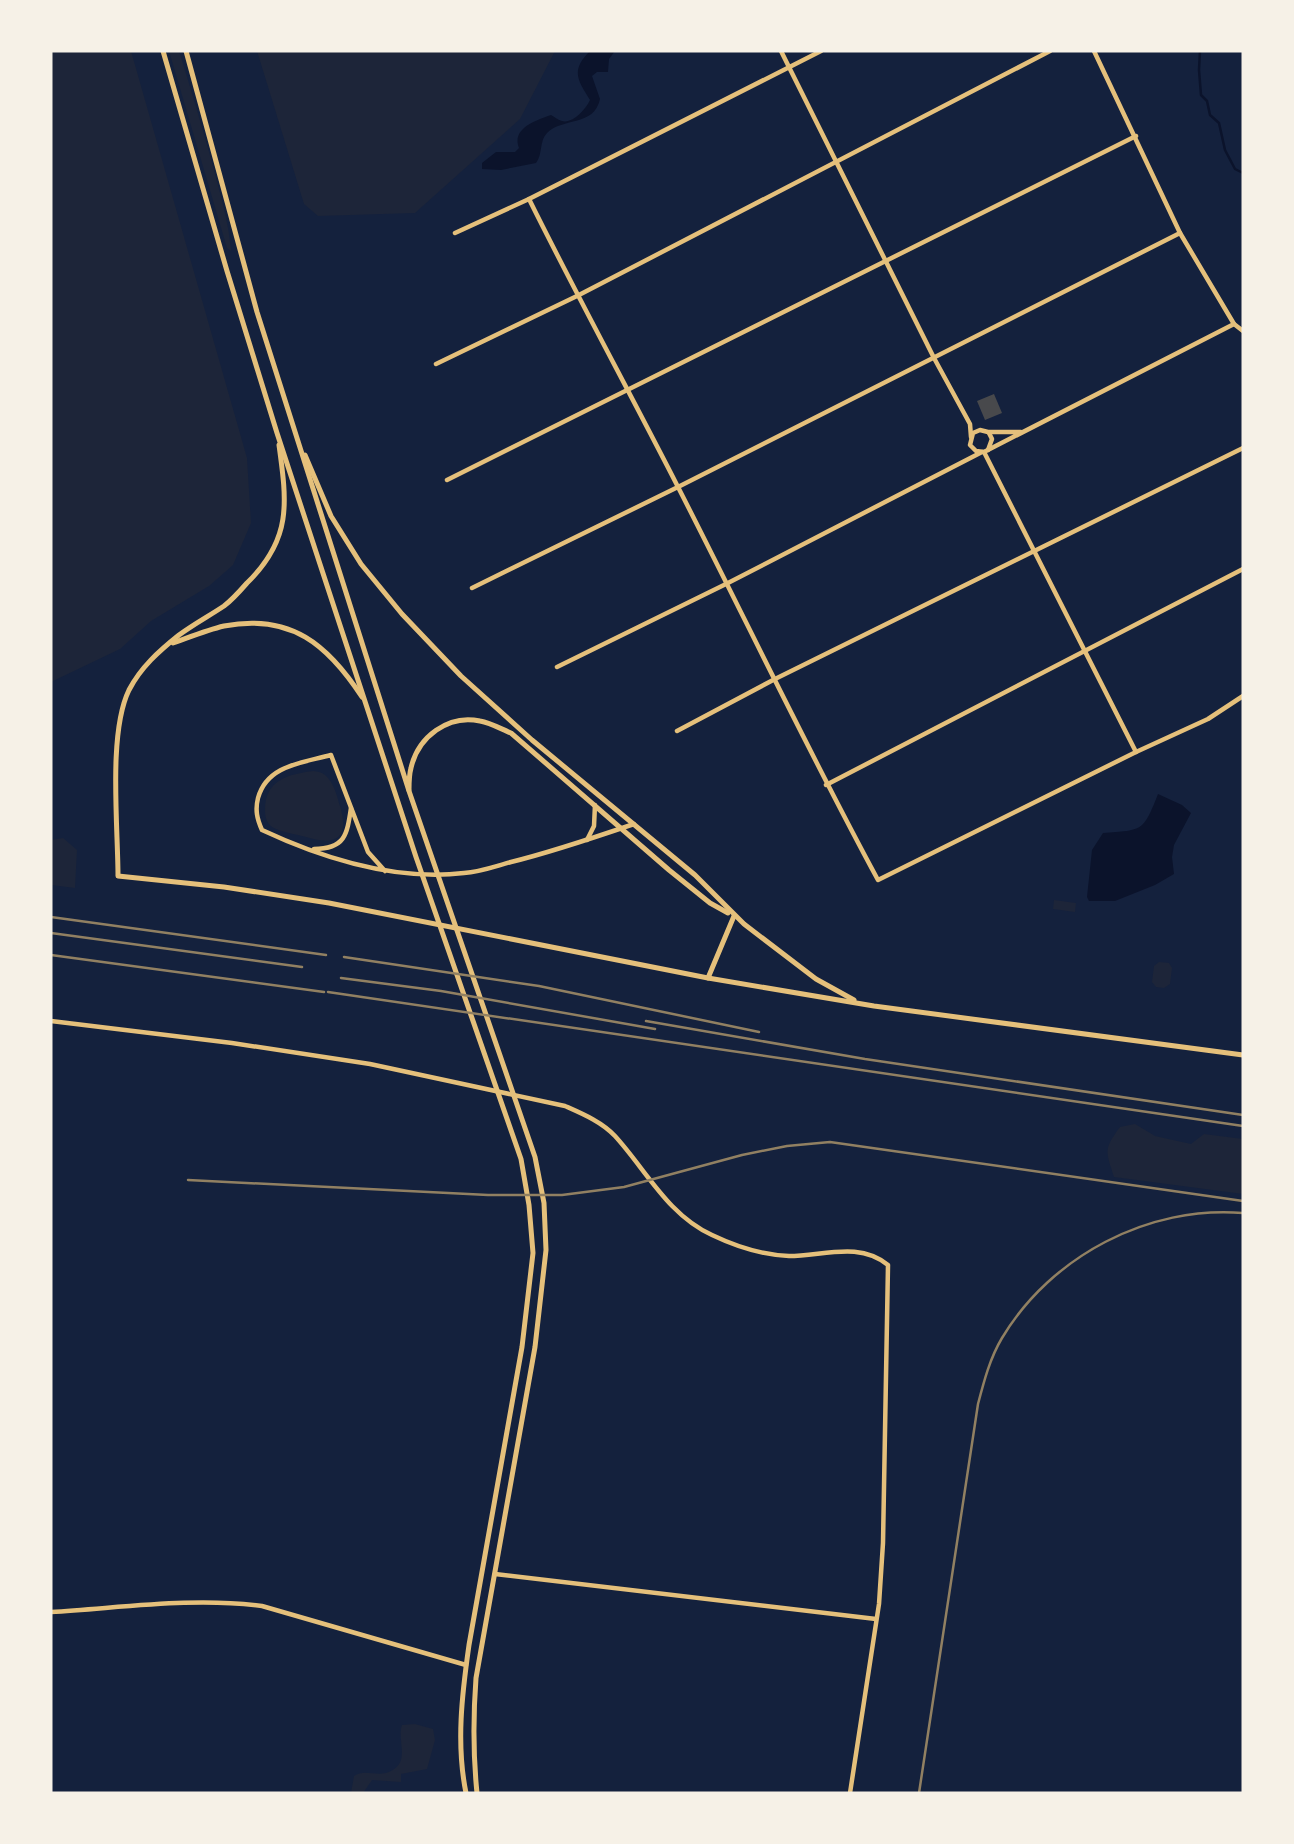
<svg xmlns="http://www.w3.org/2000/svg" width="1294" height="1844" font-family="Barlow,sans-serif">
<rect width="100%" height="100%" fill="#14213d"/>
<g fill="#1d2539">
<polygon points="51,51 131,51 247,458 251,523 233,565 209,586 151,621 120,649 51,682"/>
<path d="M169,51H179C191,89 202,127 213,166C220,194 229,223 231,251L227,248Z"/>
<polygon points="257,51 555,51 520,119 415,213 318,216 304,204"/>
<path d="M314,771C320,772 324,773 328,778C334,785 337,795 339,803C350,836 339,847 306,837C296,834 284,833 274,828C267,824 265,818 265,810C265,780 288,774 314,771Z"/>
<polygon points="63,838 77,850 75,888 51,885 51,840"/>
<polygon points="1054,900 1076,903 1075,912 1053,909"/>
<polygon points="1159,962 1169,963 1172,968 1170,984 1164,988 1156,987 1152,982 1154,966"/>
<path d="M1135,1124L1155,1136L1191,1144L1204,1134L1243,1139V1194L1114,1177C1106,1151 1103,1150 1120,1127Z"/>
<path d="M415,1724L433,1729L435,1740L427,1769L401,1774V1782L372,1780L363,1793H351L354,1776C364,1769 375,1776 386,1773C413,1765 396,1740 402,1725Z"/>
</g>
<g fill="#0b132b">
<path d="M590,51H615L609,59L608,72H597L592,76L600,99C594,127 563,117 547,133C539,141 543,154 536,163L501,170L482,169V163L496,152H515L519,148C511,128 537,120 551,115C555,117 558,120 562,121C573,124 586,109 590,100C578,80 570,71 590,51Z"/>
<path d="M1158,794L1182,805L1191,813L1174,845L1172,857L1174,874L1155,885L1115,901H1089L1087,897L1092,850L1103,833C1143,830 1143,832 1158,794Z"/>
</g>
<g fill="none" stroke-linecap="round" stroke-linejoin="round">
<polyline stroke="#0b132b" stroke-width="2.5" points="1200,51 1199,70 1201,95 1207,101 1210,115 1219,123 1225,150 1235,169 1243,173"/>
</g>
<polygon fill="#48494c" points="994,394 1002,413 985,420 977,401"/>
<g fill="none" stroke-linecap="round" stroke-linejoin="round">
<g stroke="#e5c07b" stroke-width="4.5">
<polyline points="781,51 934,358 970,424 971,437"/>
<polyline points="1094,51 1180,233 1234,324 1243,331"/>
<path d="M529,199C577,296 629,391 678,487C745,618 808,751 878,880L1136,752L1208,719L1243,696"/>
<polyline points="455,233 529,199 821,51"/>
<polyline points="436,364 577,296 1050,51"/>
<polyline points="1021,432 988,432 980,430 973,433 970,445 976,451 984,452 1234,324"/>
<polyline points="988,450 992,439 989,433"/>
<polyline points="984,452 1136,752"/>
<polyline points="447,480 1136,136"/>
<polyline points="472,588 678,487 1180,233"/>
<polyline points="557,667 726,584 982,452"/>
<polyline points="677,731 775,679 1243,448"/>
<polyline points="826,785 1243,569"/>
<polyline points="587,840 594,826 595,805"/>
<path d="M314,849C345,849 347,835 351,808"/>
<path d="M385,871L368,852L331,755C302,763 267,765 258,798C255,810 257,819 262,830C324,859 395,881 464,873C480,872 496,866 511,862C552,852 593,838 634,824"/>
<path d="M51,1021L232,1043L370,1064L565,1106C583,1114 602,1122 615,1136C646,1170 668,1215 712,1235C735,1246 763,1255 789,1256C823,1256 859,1241 888,1265L883,1543L879,1604L850,1793"/>
<polyline points="495,1574 876,1619"/>
<path d="M51,1612C121,1608 192,1597 262,1606L466,1665"/>
</g>
<g stroke="#e5c07b" stroke-width="5">
<path d="M279,445C287,503 292,539 247,583C240,591 232,600 224,606C209,616 194,624 179,635C159,651 141,667 129,690C108,733 118,826 118,876L224,887L329,903L708,978L874,1006L1243,1055"/>
<polyline points="305,455 331,516 361,564 402,614 461,676 532,740 695,875 744,924 816,979 854,1000"/>
<path d="M173,643C190,637 207,630 224,626C291,613 328,645 362,697"/>
<path d="M409,790C409,783 409,775 411,768C418,737 448,714 480,721C491,723 501,729 511,733L669,870L710,903L728,913"/>
<polyline points="708,978 734,916"/>
</g>
<g stroke="#e5c07b" stroke-width="5">
<path d="M163,51L227,271L277,433L416,857L521,1159L529,1205L533,1253L522,1347L469,1645C462,1694 456,1744 466,1793"/>
<path d="M186,51L257,312L409,791L535,1157L544,1203L546,1250L535,1347L476,1678C473,1718 473,1754 477,1793"/>
</g>
<g stroke="#918062" stroke-width="2.5">
<polyline points="51,917 326,955"/>
<polyline points="51,933 302,967"/>
<polyline points="51,955 324,992"/>
<polyline points="344,957 539,986 759,1032"/>
<polyline points="341,978 441,991 655,1029"/>
<polyline points="328,992 1243,1126"/>
<polyline points="646,1021 865,1059 1243,1115"/>
<polyline points="188,1180 488,1195 562,1195 624,1187 742,1155 787,1146 830,1142 1243,1201"/>
<path d="M919,1793L978,1404C984,1381 990,1358 1002,1338C1051,1256 1149,1205 1243,1213"/>
</g>
</g>
<rect width="1294" height="1844" fill="none" stroke="#f6f1e7" stroke-width="105"/>
</svg>
